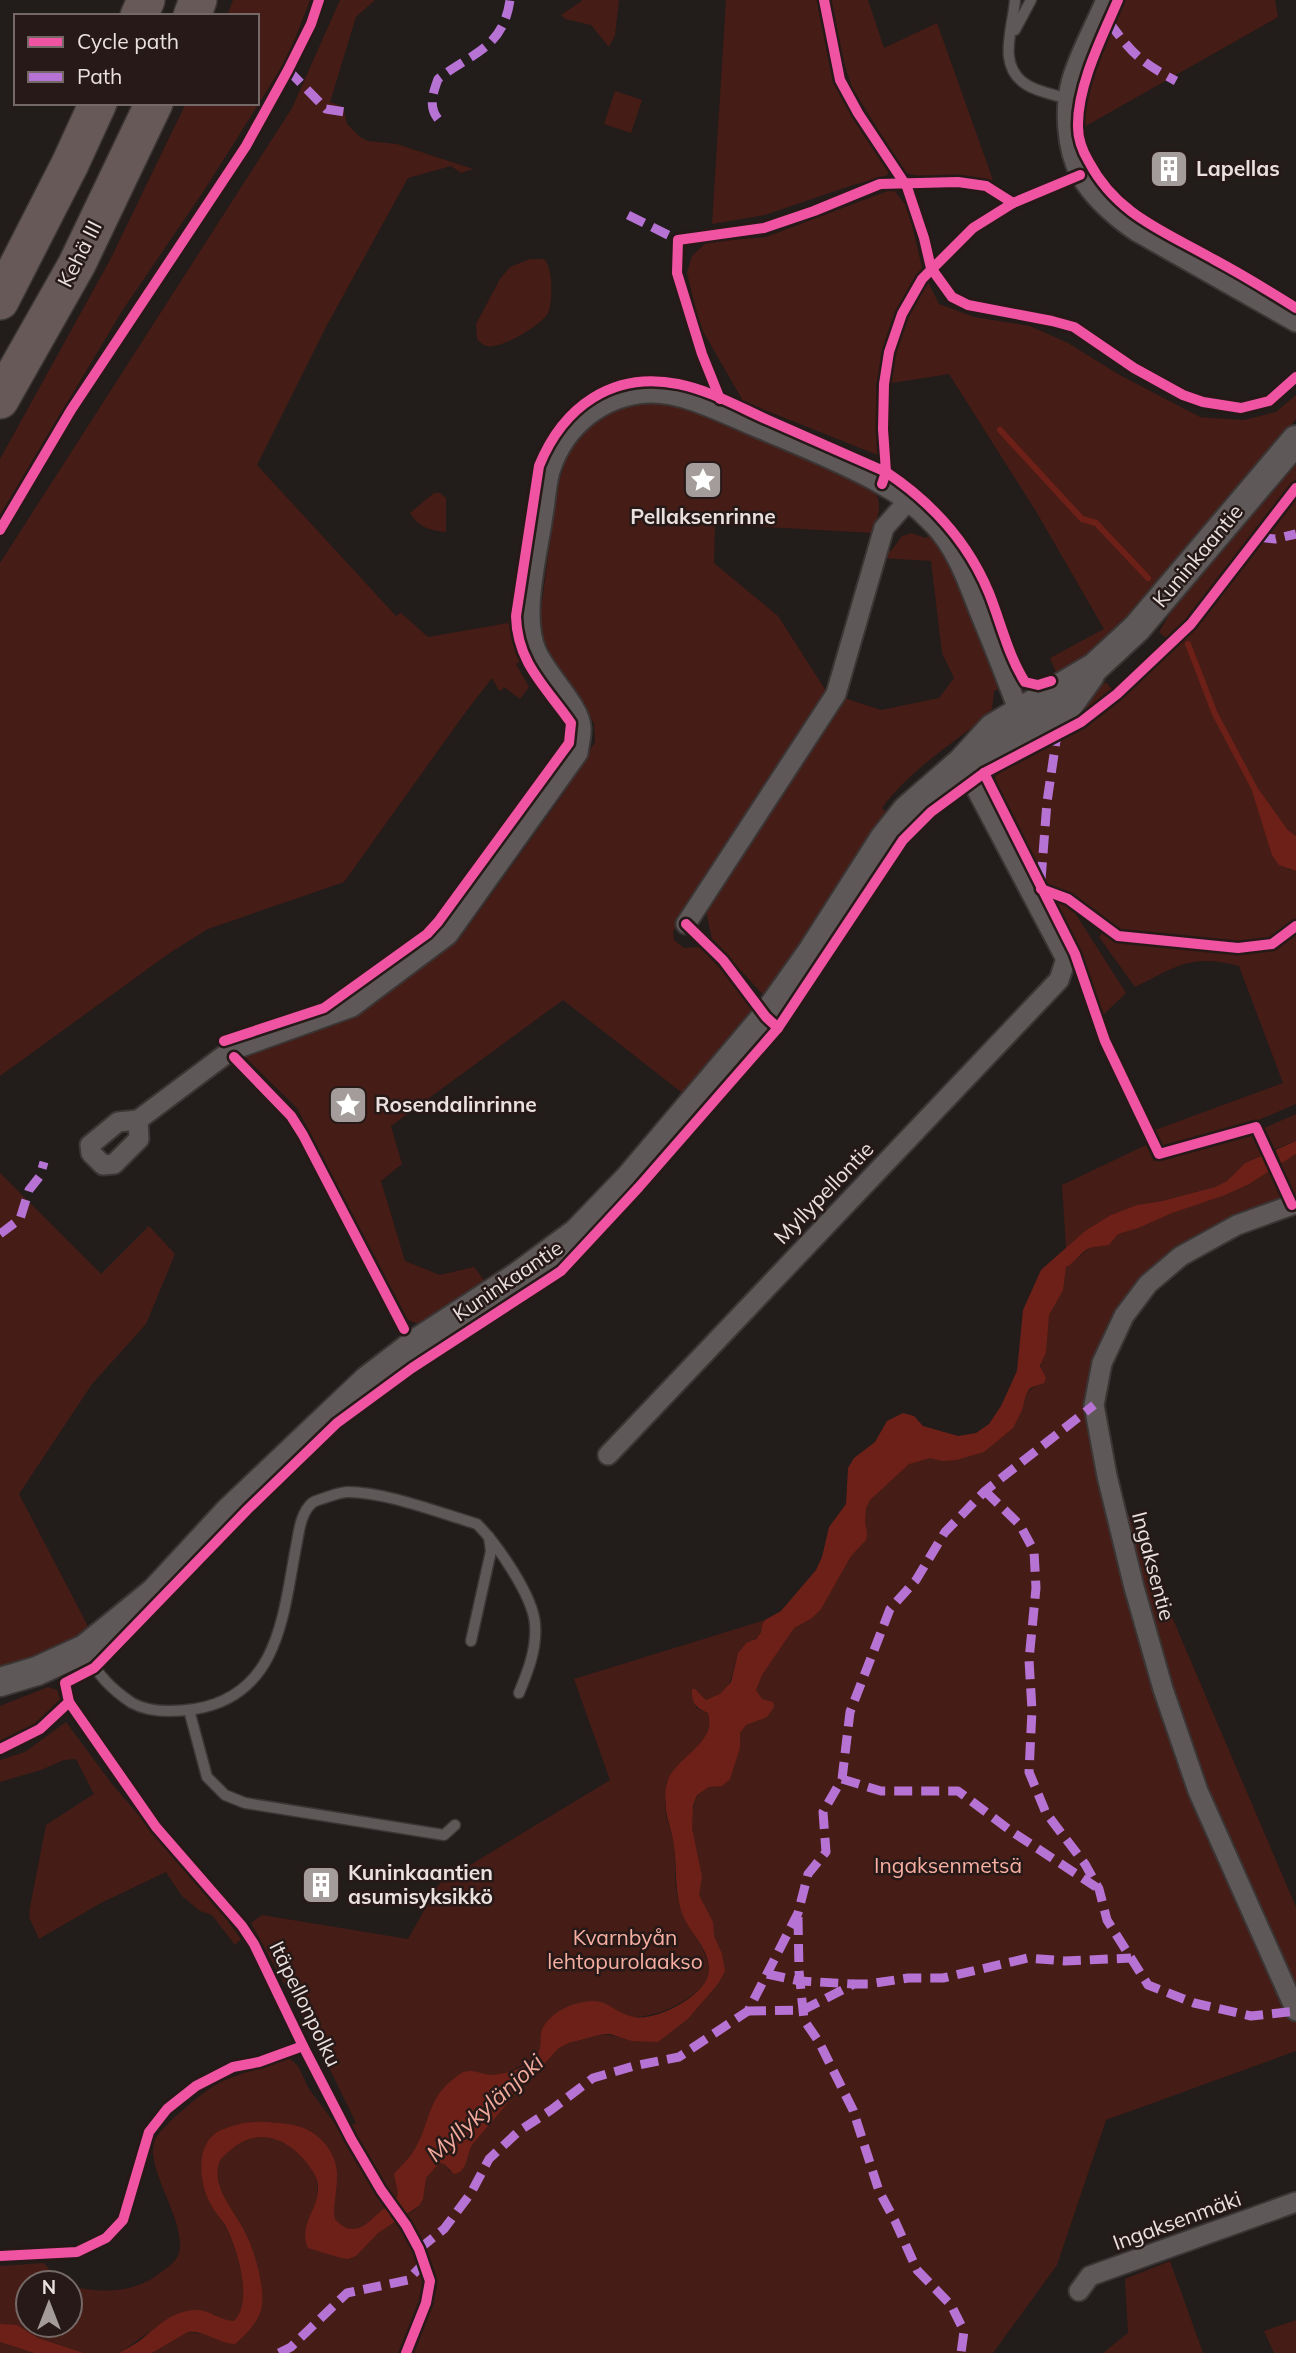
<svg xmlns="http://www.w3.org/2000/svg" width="1296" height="2353" font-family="Mulish,sans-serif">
<rect width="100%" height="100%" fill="#221c1a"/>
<g fill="#461c16">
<polygon points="233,0 310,0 288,57 205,189 122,311 0,515 0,459 110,260 186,103 257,103 257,16 227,16"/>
<polygon points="340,0 375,0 356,17 330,102 343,107 347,124 360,137 368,141 397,144 473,169 461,173 451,166 408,178 327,325 257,465 396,616 401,613 428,637 508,623 512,627 523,660 516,664 529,687 520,699 504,687 501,691 498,689 492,678 465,713 344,882 208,929 171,952 0,1076 0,563 292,108"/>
<polygon points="583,0 619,0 615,35 609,47 591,25 565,19 561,15"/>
<polygon points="726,0 819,0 833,68 847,101 888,167 888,174 882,178 853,185 765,215 712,224"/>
<path d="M831,0H868L884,48L937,23L993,180C972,179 919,181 903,171L852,87L841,54Z"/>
<polygon points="1125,0 1275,0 1278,17 1084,127 1084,100 1094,69"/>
<polygon points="615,91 642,100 631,133 604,124"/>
<polygon points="893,189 908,208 923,272 939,304 974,317 1030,326 1068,343 1118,374 1200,417 1244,420 1276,412 1296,395 1296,419 1205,539 1127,623 1059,680 1050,658 1104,629 1037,513 949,374 892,383 876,383 880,456 743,401 700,326 687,273 692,256 707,242 766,237"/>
<path d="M530,259H544C553,267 553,302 548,313C542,325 500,350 486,346C483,345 480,342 477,339L476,324L500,279L510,267Z"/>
<path d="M642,401L679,404L867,483C885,499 879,512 873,533L715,524L714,563L778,616L828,694L673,932L674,940L684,948L701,947L757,1011L685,1095L563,1000L391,1126L402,1164L381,1181L405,1261L440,1275L474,1267L487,1284L421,1325L408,1320L297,1108L245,1057L350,1019L458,941L564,793L595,742L594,723L547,655L539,625L557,489L568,452L588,427L612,408Z"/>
<polygon points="1296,453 1296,479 1203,602 1168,640 1159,632 1177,602"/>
<path d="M434,493H440L446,498V532C431,531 418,527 410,513Z"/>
<polygon points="1296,494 1296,836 1288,830 1260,791 1288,869 1296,871 1296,921 1271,940 1240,944 1122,931 1066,893 1043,885 993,783 997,773 1005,766 1104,713 1208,612"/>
<path d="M912,533L925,538L931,535L958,574L1000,688L994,691L992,709L986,717C950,745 909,771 882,808L886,812L834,902L768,1000L712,939L706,911L841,697L881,710L939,698L954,678L942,653L931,561L882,558L885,550L891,551L902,536Z"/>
<polygon points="1106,682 1114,692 1085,713 1078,705"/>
<polygon points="1055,897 1070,905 1126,993 1103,1015 1082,962 1053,899"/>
<path d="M1102,933L1120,941L1159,947L1251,953L1275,950L1296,935V1104L1252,1123L1163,1147L1155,1130L1283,1083L1239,966C1191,953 1176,967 1135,987L1099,937Z"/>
<polygon points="1296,1114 1296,1141 1275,1149 1264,1128"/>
<polygon points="1251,1134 1263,1155 1245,1163 1227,1181 1215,1187 1162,1201 1137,1205 1085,1231 1066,1248 1062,1185 1146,1145 1154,1161"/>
<path d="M1296,1154V1197L1212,1230L1150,1268L1128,1295L1106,1328L1090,1381L1116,1486L1296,1907V2051L1106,2120L1057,2265L993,2353H152L188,2332L204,2334L258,2313C255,2291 253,2253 246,2233C242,2223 233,2215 228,2206C221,2194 214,2172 221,2160C253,2104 339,2161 313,2211L361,2243L419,2207L420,2182L439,2163L444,2164L450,2172L462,2162L472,2145L508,2103L517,2087L531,2078L559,2048L569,2043L603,2034L618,2037L671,2032L688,2019L718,1984L699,1906L691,1817L697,1795L730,1773L740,1733L757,1697L756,1690L768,1657L858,1511L908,1458L972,1452L1023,1405C1026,1394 1028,1389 1039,1385L1047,1314L1064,1279L1066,1267L1090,1248L1112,1235L1252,1181Z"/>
<polygon points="0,1173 101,1274 149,1226 175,1254 146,1324 92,1384 19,1494 92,1634 45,1655 0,1667"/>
<path d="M765,1620C761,1626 762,1634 755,1639C752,1642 749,1641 745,1644C727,1662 741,1693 706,1700L698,1692L696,1708L708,1713C715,1739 682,1766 666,1783C666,1793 665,1805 666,1815C668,1826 673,1835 674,1846C676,1864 674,1882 678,1900C687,1937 737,1970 685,2000C669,2010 653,2016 635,2017L540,2051L535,2058L511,2071L395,2202C383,2209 358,2237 343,2228C340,2226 338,2222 335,2219V2198L300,2126L213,2143C214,2158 213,2202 217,2214C219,2219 224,2223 226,2228C237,2251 254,2300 234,2321H224L214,2314L148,2333L119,2353H84L38,2338L27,2331L0,2326V2266L44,2263L61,2283H28V2325H70V2286C99,2293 132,2294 157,2275C165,2269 176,2263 179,2253C187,2220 143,2167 155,2140C161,2126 208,2087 223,2081C244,2072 267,2066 289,2058L298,2066L309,2089L339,2129L356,2123L318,2045L251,1923L262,1915L408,1939L439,1884L610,1780L574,1679Z"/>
<polygon points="48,1687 57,1690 60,1699 30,1728 0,1742 0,1706"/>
<polygon points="66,1722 112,1784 224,1916 241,1939 235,1945 212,1915 200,1911 182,1896 166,1872 101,1903 39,1939 29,1917 30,1907 46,1825 94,1794 76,1759 64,1760 41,1770 0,1782 0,1760 25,1752"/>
<polygon points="1170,2261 1203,2353 1103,2353 1128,2333 1125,2279"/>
<polygon points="1296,2320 1296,2353 1274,2353 1264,2331"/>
<polygon points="0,2342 34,2353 0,2353"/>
</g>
<g fill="#6d2017">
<polygon points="1255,789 1260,791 1288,830 1296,836 1296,871 1279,865 1272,855 1252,791"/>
<path d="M1296,1141V1154L1249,1184L1225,1195L1172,1213L1138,1228L1118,1234L1109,1245C1104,1246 1096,1246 1090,1248C1080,1252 1076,1262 1066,1267L1063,1290L1049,1315L1046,1352L1040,1366L1046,1378L1044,1383L1030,1388L1026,1395L1022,1410L1013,1428L984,1452L956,1460L942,1461L930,1458L909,1464L870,1500L866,1508L865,1522L867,1533L866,1540L851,1556L821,1609L812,1618L794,1628L762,1675L756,1690L762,1699L773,1702L774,1707L767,1717L746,1725L740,1733V1748L730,1779L722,1786L709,1787L697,1795L693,1806L692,1828L702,1877L699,1895L713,1922L714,1936L722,1954L725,1971L718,1984L688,2019L658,2042L632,2041L610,2034H603L569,2043L559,2048L531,2078L517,2087L508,2103L472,2145C466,2155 468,2172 454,2174L444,2164L439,2163L426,2178L423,2199L419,2206L378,2233L356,2256L348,2259L341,2258L308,2248C295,2220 331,2202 313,2172C296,2143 261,2124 233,2148C228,2152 221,2157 219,2164C213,2185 230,2207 240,2223C252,2240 267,2290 261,2310C257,2324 245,2335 235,2344C218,2344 205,2330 188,2332L152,2353H119C125,2349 132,2346 138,2342C158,2327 170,2311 197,2310C211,2310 220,2321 234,2321C254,2301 237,2248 225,2225C220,2218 214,2211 210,2203C199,2182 195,2144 219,2131C234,2124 249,2121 266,2122C276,2123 287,2123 297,2126C319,2131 338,2154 337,2176C337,2191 333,2205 335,2219C352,2239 366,2225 381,2211C385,2208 392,2205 395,2201C401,2194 395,2182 394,2174C402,2165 412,2156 417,2145C430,2121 428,2100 451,2081C455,2078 460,2073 464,2072C473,2069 481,2074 490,2075C504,2075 524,2068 534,2059C542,2052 540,2043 541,2034C543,2020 561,2008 575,2004C608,1994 608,2011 634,2017C656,2021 703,1997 708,1975C713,1953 692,1935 684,1918C673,1893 678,1866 673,1840C671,1829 667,1820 666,1809C666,1801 664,1791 667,1783C674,1757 717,1745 708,1713C696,1708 691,1703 692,1689H695L706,1700L720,1694L731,1682L738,1653L746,1643L756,1639L761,1632L762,1625L765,1620L781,1611L816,1570L822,1557L829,1527L846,1504L848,1468L854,1458L875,1442L887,1421L903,1413L914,1416L923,1426L958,1436L976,1433L989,1424L1001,1406L1017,1371L1023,1310L1041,1270L1085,1231L1111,1215L1137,1205L1162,1201L1215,1187L1227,1181L1245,1163Z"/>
<polygon points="0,2324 17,2325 38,2338 84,2353 34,2353 0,2342"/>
</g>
<g fill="#221c1a">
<polygon points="1275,1149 1282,1165 1271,1172 1263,1155"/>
<polygon points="393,2195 410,2218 399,2225 384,2204 392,2199"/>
</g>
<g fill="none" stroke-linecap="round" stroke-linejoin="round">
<g stroke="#6d2017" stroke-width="6">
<polyline points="1000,430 1082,519 1096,523 1148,578"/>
<polyline points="1188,644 1215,714 1258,795"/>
</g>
<g stroke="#3b3635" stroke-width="13">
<g id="lane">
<path d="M1015,0C1013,29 996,66 1027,85C1038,92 1056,95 1068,99"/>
<polyline points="1015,30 1031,0"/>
<polyline points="471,1641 491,1551 489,1537"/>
<path d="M86,1653C98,1675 111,1689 132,1703C150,1713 175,1712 195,1709C279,1695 283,1615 296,1547C299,1532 300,1514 312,1503C316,1500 323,1499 327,1497C334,1495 341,1492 348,1492C386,1492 440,1513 477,1524C497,1544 533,1596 535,1624C537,1649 528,1671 519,1693"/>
<polyline points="189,1710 207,1777 225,1795 245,1803 444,1835 455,1825"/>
</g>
</g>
<g stroke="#3b3635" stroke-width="23">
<g id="street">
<path d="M1106,0C1095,26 1080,52 1072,79C1064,107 1066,148 1080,174C1091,196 1117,218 1136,231L1296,322"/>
<polyline points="686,924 836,694 884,528 907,502"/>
<path d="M138,1120L139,1139L114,1164L103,1165L91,1153L90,1145L118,1122L138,1120L230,1051L352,1007L448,935L578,753C579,744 582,735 581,727C580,706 545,673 536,650C521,614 538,553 543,515C546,500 546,482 551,468C566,425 603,395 649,393C681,391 725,414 754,426C796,444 840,461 879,483C898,493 919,509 934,525C958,550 969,586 982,618C995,649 1007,680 1019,712L1026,723"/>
<polyline points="1292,1205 1237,1225 1181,1256 1148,1284 1124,1316 1102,1363 1094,1405 1107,1476 1134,1587 1163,1689 1198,1791 1296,2011"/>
<polyline points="608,1455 1059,980 1066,959 962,762"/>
<polyline points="1079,2291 1090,2276 1296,2202"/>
</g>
</g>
<g stroke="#3b3635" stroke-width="32">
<g id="secondary">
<polyline points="968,759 1005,744 1068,706 1090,675"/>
<polyline points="0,1682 37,1671 85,1649 155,1592 228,1513 368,1380 415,1344 516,1278 577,1233 629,1179 766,1017 812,952 884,839 907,810 962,762 993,728 1095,667 1137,628 1296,440"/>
</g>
</g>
<g stroke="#3b3635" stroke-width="40">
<g id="highway">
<polyline points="139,16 146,0"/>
<polyline points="192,16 198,0"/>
<polyline points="0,301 70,164 98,103"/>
<polyline points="0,400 77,264 154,103"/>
</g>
</g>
<use href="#lane" stroke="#5e5958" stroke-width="10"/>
<use href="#street" stroke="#5e5958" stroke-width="19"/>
<use href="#secondary" stroke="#5e5958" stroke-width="28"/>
<use href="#highway" stroke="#665957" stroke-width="37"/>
<g stroke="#b673d3" stroke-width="9" stroke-dasharray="18 9" stroke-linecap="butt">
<path d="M1109,22C1132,54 1141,62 1176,81"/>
<polyline points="288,70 326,109 351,113"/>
<path d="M438,119C428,106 433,93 438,79C471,53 503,49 510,0"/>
<polyline points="628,215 678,240"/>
<polyline points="1258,537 1275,539 1296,534"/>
<polyline points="1041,880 1047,802 1057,734"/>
<polyline points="0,1234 20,1219 29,1190 40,1176 44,1162"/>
<polyline points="985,1491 1020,1525 1034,1551 1036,1588 1029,1660 1032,1710 1029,1772 1046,1813 1085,1864 1099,1889 1107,1920 1148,1985 1194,2003 1251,2016 1296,2011"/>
<polyline points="842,1779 881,1791 958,1791 1011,1831 1096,1887"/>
<polyline points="798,1917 799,1971 804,2020 819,2042 853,2110 879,2191 895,2221 917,2270 951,2305 964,2331 961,2353"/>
<polyline points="767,1974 800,1981 854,1984"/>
<polyline points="748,2011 803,2010 854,1984 869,1984 908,1978 943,1978 1028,1958 1065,1961 1131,1958"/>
<polyline points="419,2249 444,2229 471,2193 489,2159 519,2131 551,2110 593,2078 634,2066 679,2057 748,2011 798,1913 808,1874 826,1852 823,1812 842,1779 850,1712 890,1609 916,1580 945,1532 985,1491 1094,1405"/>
<polyline points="279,2353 291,2347 347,2293 408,2280 424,2263"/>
</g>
<g stroke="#261917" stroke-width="15">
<g id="cycleway">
<polyline points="824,0 840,80 858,113 907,187 924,238 931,268 952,297 968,305 1052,321 1074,327 1134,368 1183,395 1203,402 1241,408 1269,401 1296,377"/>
<path d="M1118,0C1102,37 1077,86 1078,127C1078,139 1083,152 1089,162C1117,215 1164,231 1213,259C1241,274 1269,291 1296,308"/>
<polyline points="720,399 702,354 677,273 678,240 764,228 814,211 880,184 958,182 986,186 1013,203"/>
<polyline points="882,484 886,472 883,429 884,384 889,352 902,314 922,279 973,228 1013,203 1080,175"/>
<polyline points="0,530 71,410 246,146 288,70 311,24 319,0"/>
<polyline points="984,773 1075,954 1105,1041 1159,1154 1256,1127 1292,1205"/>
<polyline points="1041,889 1068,899 1118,936 1238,948 1272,944 1296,926"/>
<polyline points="686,924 723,960 766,1017 778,1028"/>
<path d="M224,1041L324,1008L427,934L438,922L569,743L571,723C546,687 517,663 516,616L539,466C563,407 612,371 678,384C709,390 739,407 768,420C807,437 846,454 886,472C931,502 968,542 989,593C1001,623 1008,655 1025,682L1038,685L1051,681"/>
<polyline points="234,1057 291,1116 303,1135 404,1329"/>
<polyline points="69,1702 156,1827 242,1926 254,1944 303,2046 351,2139 381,2190 406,2225 419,2249 430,2281 426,2303 406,2353"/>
<polyline points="0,1749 40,1729 69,1702 65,1683 94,1668 101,1661 248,1509 337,1423 412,1368 561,1271 639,1187 778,1028 903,840 931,812 984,773 1081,722 1117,694 1191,624 1296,488"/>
<polyline points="0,2256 77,2252 106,2238 123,2220 149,2132 167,2109 196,2086 233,2067 259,2062 303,2046"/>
</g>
</g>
<use href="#cycleway" stroke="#f153a3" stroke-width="10"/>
</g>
<defs>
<g id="building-square" transform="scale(2.0125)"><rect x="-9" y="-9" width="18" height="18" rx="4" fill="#a49c9a" stroke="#261917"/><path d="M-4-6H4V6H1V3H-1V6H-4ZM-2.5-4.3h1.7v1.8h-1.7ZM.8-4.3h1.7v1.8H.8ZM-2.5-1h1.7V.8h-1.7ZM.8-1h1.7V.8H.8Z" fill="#fff"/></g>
<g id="sight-square" transform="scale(2.0125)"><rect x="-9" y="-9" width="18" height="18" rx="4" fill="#a49c9a" stroke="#261917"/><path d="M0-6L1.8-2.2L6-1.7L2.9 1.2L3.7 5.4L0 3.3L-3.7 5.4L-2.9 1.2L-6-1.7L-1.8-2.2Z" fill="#fff"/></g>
</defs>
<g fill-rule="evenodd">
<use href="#building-square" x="1169" y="169"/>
<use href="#sight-square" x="703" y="480"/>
<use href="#sight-square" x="348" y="1105"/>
<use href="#building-square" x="321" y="1885"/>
</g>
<g text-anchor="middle" stroke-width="5" stroke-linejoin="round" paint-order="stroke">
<g font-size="21" font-weight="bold" fill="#eae1df" stroke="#261917" text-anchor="start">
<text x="1196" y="176">Lapellas</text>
<text x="703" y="524" text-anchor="middle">Pellaksenrinne</text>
<text x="375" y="1112">Rosendalinrinne</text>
<text x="348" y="1880">Kuninkaantien<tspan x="348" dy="24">asumisyksikkö</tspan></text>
</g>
<g font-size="21" fill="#eae1df" stroke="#261917">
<text transform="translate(80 254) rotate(-63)" y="7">Kehä III</text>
<text transform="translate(1198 556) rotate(-50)" y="7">Kuninkaantie</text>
<text transform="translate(824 1193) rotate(-46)" y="7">Myllypellontie</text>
<text transform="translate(508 1281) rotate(-34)" y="7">Kuninkaantie</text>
<text transform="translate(1153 1566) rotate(75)" y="7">Ingaksentie</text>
<text transform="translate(305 2004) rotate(64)" y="7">Itäpellonpolku</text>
<text transform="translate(1177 2221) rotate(-20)" y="7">Ingaksenmäki</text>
</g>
<g font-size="21" fill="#f8afa2" stroke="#261917">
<text x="948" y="1873">Ingaksenmetsä</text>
<text x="625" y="1945">Kvarnbyån<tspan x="625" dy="24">lehtopurolaakso</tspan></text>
</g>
<g font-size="23" font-style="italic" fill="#f2a99c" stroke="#261917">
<text transform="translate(485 2108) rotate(-42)" y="8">Myllykylänjoki</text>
</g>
</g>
<rect x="14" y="14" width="245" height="91" fill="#261917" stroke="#746967" stroke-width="2"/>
<rect x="28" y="37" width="35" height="10" fill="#f153a3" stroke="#746967" stroke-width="2"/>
<text x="77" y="49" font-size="21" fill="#eae1df">Cycle path</text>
<rect x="28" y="72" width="35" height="10" fill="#b673d3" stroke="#746967" stroke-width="2"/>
<text x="77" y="84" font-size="21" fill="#eae1df">Path</text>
<g transform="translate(49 2304)"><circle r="33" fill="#261917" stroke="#746967" stroke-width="2"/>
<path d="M0-5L12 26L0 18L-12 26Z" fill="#a49c9a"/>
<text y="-10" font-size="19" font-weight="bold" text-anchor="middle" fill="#eae1df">N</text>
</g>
</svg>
